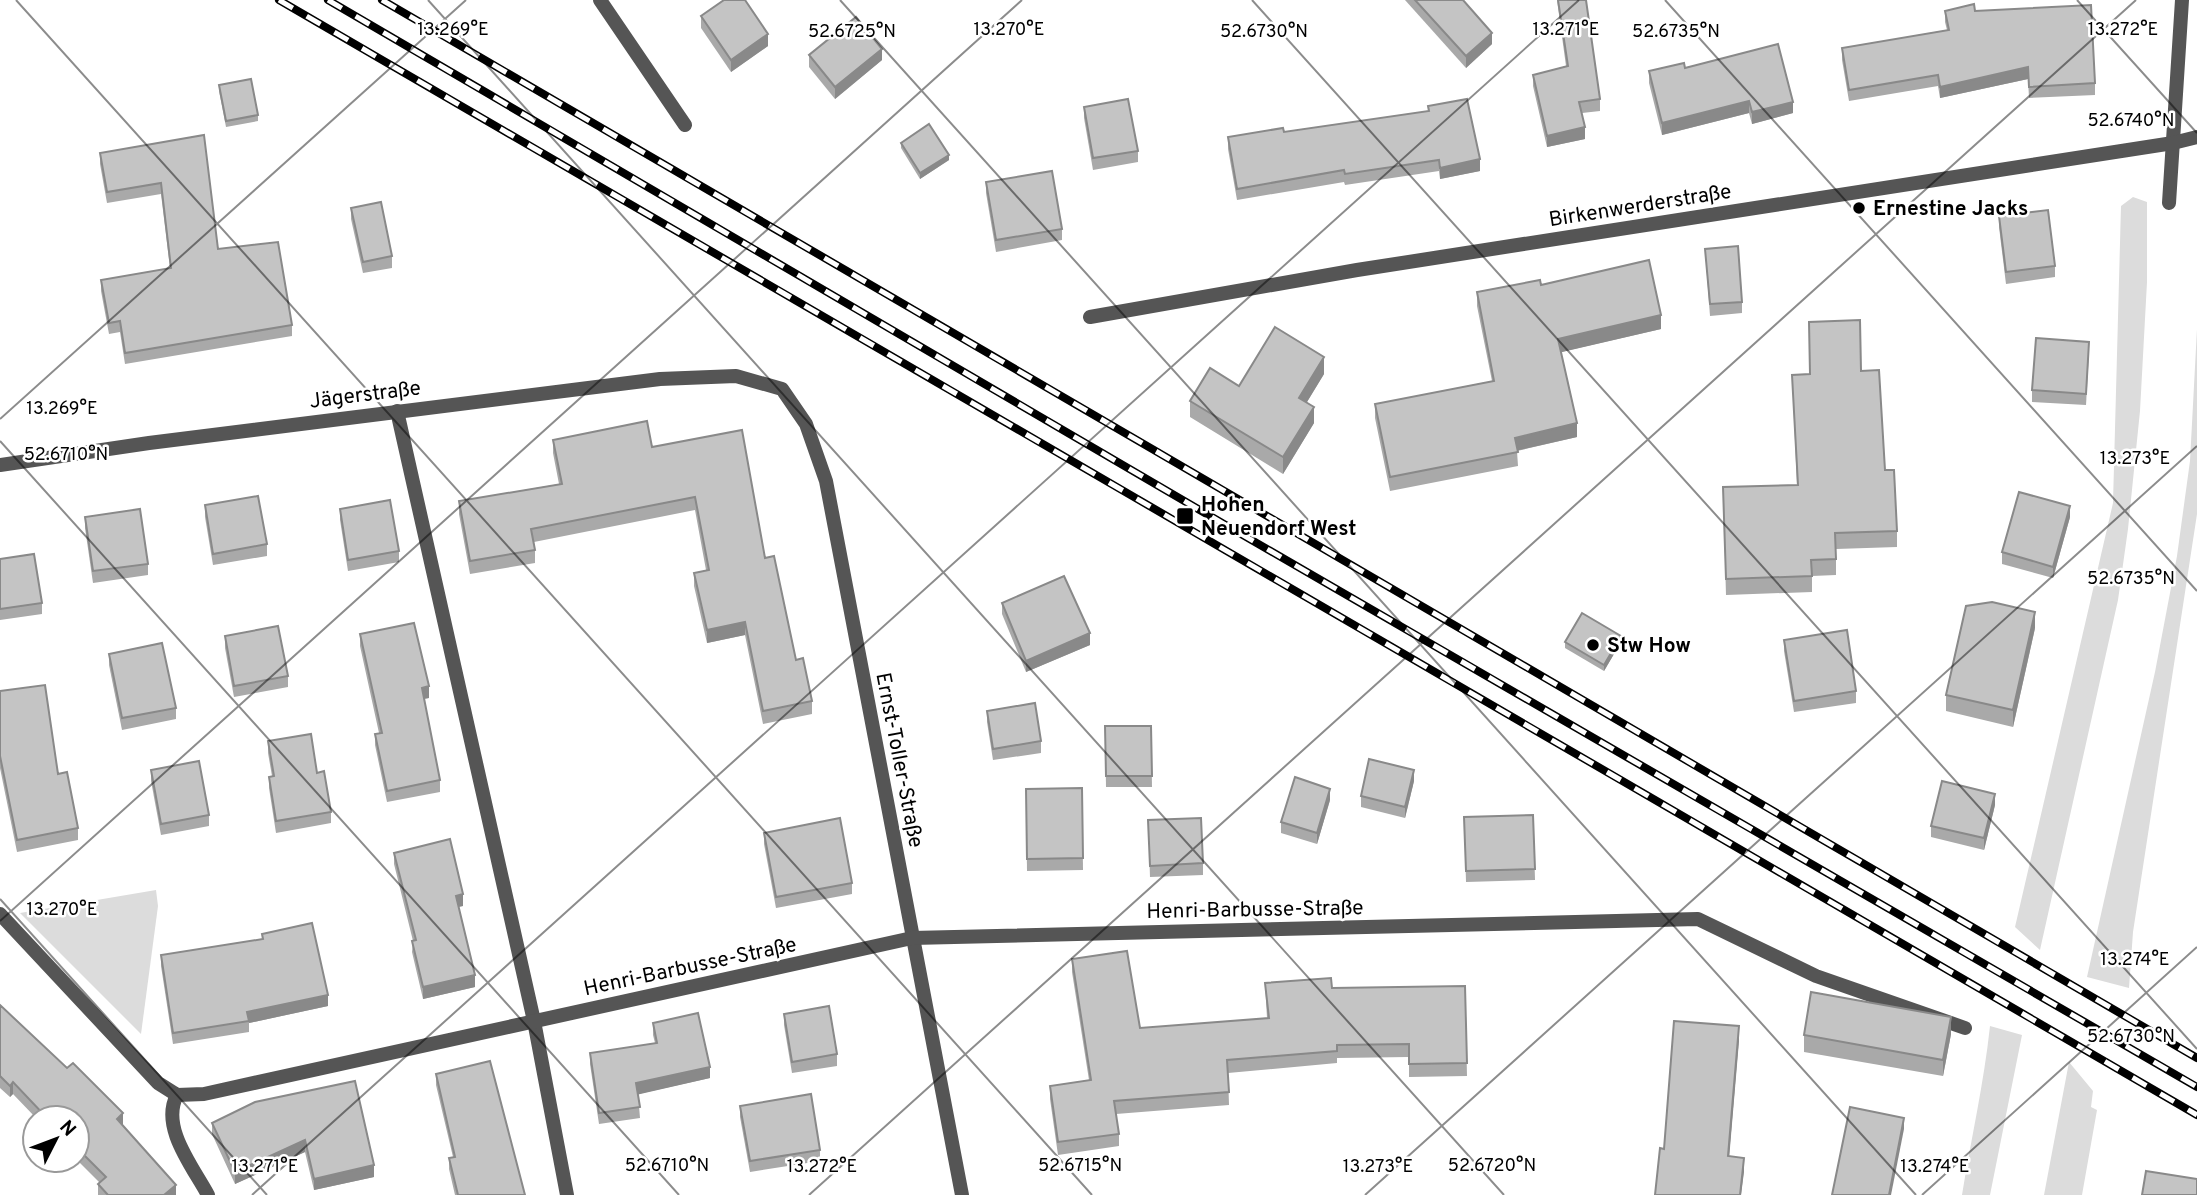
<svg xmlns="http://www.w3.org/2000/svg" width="2197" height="1195" font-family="Overpass,sans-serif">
<rect width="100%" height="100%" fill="#fff"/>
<g fill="#dcdcdc">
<polygon points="2133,197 2147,202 2147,282 2140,411 2128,529 2118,600 2040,950 2015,927 2113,503 2121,206"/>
<polygon points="2197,329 2197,514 2133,932 2129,988 2087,977 2155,672 2177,556 2190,461"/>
<polygon points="156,890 158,906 141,1034 20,913"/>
<path d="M1990,1026L2022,1035L1990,1195H1962C1971,1139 1984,1083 1990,1026Z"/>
<polygon points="2069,1062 2093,1091 2091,1107 2097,1110 2082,1195 2044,1195"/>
</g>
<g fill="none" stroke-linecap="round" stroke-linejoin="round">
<g stroke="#555" stroke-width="14">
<polyline points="600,0 685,125"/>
<polyline points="2169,203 2182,0"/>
<polyline points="1090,317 1357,270 2173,143 2197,137"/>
<polyline points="397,411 534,1021 567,1195"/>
<polyline points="0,465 149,443 660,379 736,376 782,389 806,424 826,481 962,1195"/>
<polyline points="0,914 158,1083 177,1095 204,1094 912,938 1698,919 1816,976 1965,1028"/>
<path d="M177,1095C160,1127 193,1167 208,1195"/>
</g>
<g stroke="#000" stroke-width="8">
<g id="rail">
<polyline points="279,0 2197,1115"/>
<polyline points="328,0 1198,509 2197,1087"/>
<polyline points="382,0 2197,1058"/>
</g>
</g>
<use href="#rail" stroke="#fff" stroke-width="5" stroke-dasharray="16" stroke-linecap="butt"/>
</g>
<g fill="#a9a9a9">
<polygon points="1405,0 1463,0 1492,44 1466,68"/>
<polygon points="1557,0 1586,0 1600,99 1600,111 1582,113 1585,139 1547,147 1533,86 1533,75 1566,66"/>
<polygon points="1945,11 1975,11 2095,83 2095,95 2029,98 2028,79 1940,98 1938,86 1849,101 1842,60 1842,48 1947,30 1945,22"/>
<polygon points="701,16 768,46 731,72 701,28"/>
<polygon points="809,55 882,60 835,99 809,67"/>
<polygon points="1685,68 1793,113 1752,124 1749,113 1662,135 1649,83 1649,71"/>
<polygon points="219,85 258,115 258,121 226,127 219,91"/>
<polygon points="1428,106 1480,171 1440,179 1439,171 1345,185 1344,182 1237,200 1228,149 1228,137 1284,132 1428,111"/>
<polygon points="1084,107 1138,151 1138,162 1093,170 1084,118"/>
<polygon points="204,135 218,249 292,325 292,336 125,364 120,332 109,334 101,291 101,280 170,268 161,194 107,203 100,164 100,153"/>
<polygon points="901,143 949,160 920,179 901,148"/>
<polygon points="986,182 1062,229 1062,240 996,252 986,193"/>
<polygon points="351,208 392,256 392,268 363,273 351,219"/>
<polygon points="1999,216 2055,266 2055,277 2006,284 1999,227"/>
<polygon points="1705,249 1742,302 1742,313 1710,316"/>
<polygon points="1541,285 1661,329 1561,352 1577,437 1517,451 1518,466 1390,491 1375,418 1375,404 1492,381 1477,306 1477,292"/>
<polygon points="2089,353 2086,405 2032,402 2032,390"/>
<polygon points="1861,371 1885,470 1897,531 1897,547 1836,549 1836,575 1812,576 1812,592 1726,595 1723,487 1797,485 1792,375"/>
<polygon points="1324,374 1307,402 1314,423 1283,474 1190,417 1190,401 1239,386"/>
<polygon points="553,440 652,447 765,558 796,660 812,701 812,714 763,724 745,635 707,643 694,586 694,573 706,570 695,510 534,542 535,550 535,563 470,574 459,514 459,501 559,484 553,453"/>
<polygon points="205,505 267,544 267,556 213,565 205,517"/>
<polygon points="340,509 399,551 399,562 348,571 340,520"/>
<polygon points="85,517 148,564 148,575 93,583 85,528"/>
<polygon points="2070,517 2053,578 2002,564 2002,552"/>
<polygon points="0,559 42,603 42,614 0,620"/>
<polygon points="1002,603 1090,645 1026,672 1002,614"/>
<polygon points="2035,628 2013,727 1946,711 1946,695"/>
<polygon points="360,634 429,698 424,699 440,780 440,792 387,802 375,745 375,734 379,733 360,646"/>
<polygon points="225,636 288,676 288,687 234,697 225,648"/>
<polygon points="1784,640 1856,691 1856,703 1794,712 1784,651"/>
<polygon points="1565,642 1621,642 1604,671 1565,648"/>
<polygon points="109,654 176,708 176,719 122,730 109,665"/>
<polygon points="0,691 58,774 78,828 78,840 17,852 0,768"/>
<polygon points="987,711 1041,741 1041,753 993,760 987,722"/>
<polygon points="1105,726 1151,726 1152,787 1106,787"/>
<polygon points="268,741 317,773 331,812 331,823 276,833 269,788 269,777 272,776 268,753"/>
<polygon points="151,770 209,815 209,826 161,835 151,781"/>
<polygon points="1414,781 1405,818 1361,807 1361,796"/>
<polygon points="1082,788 1083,870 1027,871 1026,789"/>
<polygon points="1330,800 1317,844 1281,833 1281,822"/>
<polygon points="1995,805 1984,850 1931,837 1931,826"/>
<polygon points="1533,815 1535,880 1466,882 1464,817"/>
<polygon points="1148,820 1203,863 1203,875 1150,877"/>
<polygon points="764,833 852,883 852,894 776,908 764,844"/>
<polygon points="394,853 463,906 459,907 475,987 423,999 412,952 413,941 394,864"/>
<polygon points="262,934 328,1006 249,1023 249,1032 173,1044 161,966 161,955 262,939"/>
<polygon points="1072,959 1140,1028 1267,1018 1265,983 1332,988 1465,986 1467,1076 1409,1077 1409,1057 1337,1058 1337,1063 1228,1073 1229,1105 1116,1114 1119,1134 1119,1146 1058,1155 1050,1099 1050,1086 1089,1080 1072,972"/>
<polygon points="0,1005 123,1125 122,1125 176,1195 98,1195 98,1184 100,1183 77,1160 77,1118 36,1118 13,1094 10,1097 0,1088"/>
<polygon points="784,1014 837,1054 837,1066 792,1073 784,1025"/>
<polygon points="653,1023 710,1078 638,1094 640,1118 599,1124 590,1064 590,1053 655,1043 653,1035"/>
<polygon points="1951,1034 1943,1076 1804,1052 1804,1035"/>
<polygon points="436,1074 525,1195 455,1195 449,1169 449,1158 453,1157 436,1085"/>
<polygon points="255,1102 374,1177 314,1190 305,1152 235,1184 212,1134 212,1123"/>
<polygon points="740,1106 820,1150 820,1161 750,1172 740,1117"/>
</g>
<g fill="#898989">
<polygon points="1492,33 1492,44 1466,68 1466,56"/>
<polygon points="768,34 768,46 731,72 731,60"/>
<polygon points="882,49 882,60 835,99 835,87"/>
<polygon points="2028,67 2028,79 1940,98 1940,87"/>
<polygon points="1749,101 1749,113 1662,135 1662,123"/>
<polygon points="1793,102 1793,113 1752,124 1752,112"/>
<polygon points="1585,127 1585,139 1547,147 1547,136"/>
<polygon points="949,155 949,160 920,179 920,173"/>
<polygon points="1480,159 1480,171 1440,179 1440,168"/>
<polygon points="1661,315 1661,329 1558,353 1558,339"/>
<polygon points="1324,357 1324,374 1299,415 1299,398"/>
<polygon points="1314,407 1314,423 1283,474 1283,457"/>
<polygon points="1577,423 1577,437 1515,451 1515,438"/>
<polygon points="2070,506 2070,517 2053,578 2053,567"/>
<polygon points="2035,612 2035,628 2013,727 2013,710"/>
<polygon points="745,622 745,635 707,643 707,630"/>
<polygon points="1090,633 1090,645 1026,672 1026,661"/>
<polygon points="1621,636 1621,642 1604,671 1604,665"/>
<polygon points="429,686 429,698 422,699 422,688"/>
<polygon points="1414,770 1414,781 1405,818 1405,807"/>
<polygon points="1330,789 1330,800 1317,844 1317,833"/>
<polygon points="1995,794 1995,805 1984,850 1984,838"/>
<polygon points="463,894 463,906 456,907 456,896"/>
<polygon points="475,975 475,987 423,999 423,987"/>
<polygon points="328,995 328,1006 249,1023 247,1012"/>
<polygon points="1951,1017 1951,1034 1943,1076 1943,1060"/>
<polygon points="1739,1026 1739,1041 1728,1171 1728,1156"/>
<polygon points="710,1067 710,1078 636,1095 636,1083"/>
<polygon points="13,1082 13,1094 10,1097 10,1086"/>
<polygon points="123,1113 123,1125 117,1131 117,1119"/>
<polygon points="1904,1118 1904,1129 1891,1195 1889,1195"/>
<polygon points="305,1140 305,1152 235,1184 235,1172"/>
<polygon points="1744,1158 1744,1172 1741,1195 1740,1195"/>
<polygon points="374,1165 374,1177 314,1190 314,1179"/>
<polygon points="176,1185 176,1195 164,1195"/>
</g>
<g fill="#c4c4c4" stroke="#898989" stroke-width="2">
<polygon points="724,0 745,0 768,34 731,60 701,16"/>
<polygon points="1415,0 1463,0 1492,33 1466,56"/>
<polygon points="1558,0 1586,0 1600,99 1579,102 1585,127 1547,136 1533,75 1568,66"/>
<polygon points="1974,4 1975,11 2091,5 2095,83 2029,87 2028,67 1940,87 1938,75 1849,90 1842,48 1949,30 1945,11"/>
<polygon points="856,17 882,49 835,87 809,55"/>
<polygon points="1778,44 1793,102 1752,112 1749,101 1662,123 1649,71 1684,63 1685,68"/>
<polygon points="251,79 258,115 226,121 219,85"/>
<polygon points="1128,99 1138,151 1093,158 1084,107"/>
<polygon points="1467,99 1480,159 1440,168 1439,160 1345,174 1344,170 1237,189 1228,137 1283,128 1284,132 1429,111 1428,106"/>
<polygon points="929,124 949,155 920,173 901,143"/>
<polygon points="204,135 218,249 278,242 292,325 125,353 120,321 109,323 101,280 171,268 161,183 107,192 100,153"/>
<polygon points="1052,171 1062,229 996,240 986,182"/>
<polygon points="381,202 392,256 363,262 351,208"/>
<polygon points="2048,210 2055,266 2006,272 1999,216"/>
<polygon points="1738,246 1742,302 1710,304 1705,249"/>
<polygon points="1649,260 1661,315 1558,339 1577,423 1515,438 1518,452 1390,477 1375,404 1494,381 1477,292 1540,280 1541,285"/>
<polygon points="1860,320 1861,371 1879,370 1885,470 1894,470 1897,531 1835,533 1836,559 1811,560 1812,576 1726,579 1723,487 1798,485 1792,375 1810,374 1809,322"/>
<polygon points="1275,327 1324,357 1299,398 1314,407 1283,457 1190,401 1210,368 1239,386"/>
<polygon points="2036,338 2089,342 2086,394 2032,390"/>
<polygon points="647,421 652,447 742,430 765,558 774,556 796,660 803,658 812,701 763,711 745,622 707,630 694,573 709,570 695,497 531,529 535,550 470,561 459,501 562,484 553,440"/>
<polygon points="2019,492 2070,506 2053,567 2002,552"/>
<polygon points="258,496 267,544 213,554 205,505"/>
<polygon points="390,500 399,551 348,560 340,509"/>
<polygon points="140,509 148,564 93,571 85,517"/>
<polygon points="34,554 42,603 0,609 0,559"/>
<polygon points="1064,576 1090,633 1026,661 1002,603"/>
<polygon points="1992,602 2035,612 2013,710 1946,695 1966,606"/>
<polygon points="1582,613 1621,636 1604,665 1565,642"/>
<polygon points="414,623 429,686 422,688 440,780 387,791 375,734 382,733 360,634"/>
<polygon points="278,626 288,676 234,686 225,636"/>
<polygon points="1847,630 1856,691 1794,701 1784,640"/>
<polygon points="162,643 176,708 122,718 109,654"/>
<polygon points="45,685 58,774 67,772 78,828 17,840 0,756 0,691"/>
<polygon points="1035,703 1041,741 993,749 987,711"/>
<polygon points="1105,726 1151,726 1152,776 1106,776"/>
<polygon points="311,734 317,773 324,771 331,812 276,821 269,777 274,776 268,741"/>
<polygon points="1369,759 1414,770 1405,807 1361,796"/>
<polygon points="199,761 209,815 161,824 151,770"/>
<polygon points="1295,777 1330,789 1317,833 1281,822"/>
<polygon points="1942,781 1995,794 1984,838 1931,826"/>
<polygon points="1082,788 1083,858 1027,859 1026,789"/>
<polygon points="1533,815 1535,869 1466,871 1464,817"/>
<polygon points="840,818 852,883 776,897 764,833"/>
<polygon points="1201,818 1203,863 1150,866 1148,820"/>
<polygon points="450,839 463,894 456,896 475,975 423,987 412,941 416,940 394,853"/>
<polygon points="312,923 328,995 247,1012 249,1021 173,1033 161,955 263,939 262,934"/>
<polygon points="1127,951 1140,1028 1269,1018 1265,983 1331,978 1332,988 1465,986 1467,1063 1409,1064 1409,1044 1337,1045 1337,1051 1227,1060 1229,1092 1114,1101 1119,1134 1058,1142 1050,1086 1091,1080 1072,959"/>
<polygon points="1811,992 1951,1017 1943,1060 1804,1035"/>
<polygon points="0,1005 67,1068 73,1063 123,1113 117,1119 176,1185 164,1195 108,1195 98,1184 106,1177 77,1148 77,1118 47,1118 13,1082 10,1086 0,1076"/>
<polygon points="829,1006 837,1054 792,1062 784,1014"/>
<polygon points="698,1013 710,1067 636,1083 640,1107 599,1113 590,1053 657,1043 653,1023"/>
<polygon points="1674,1021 1739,1026 1728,1156 1744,1158 1740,1195 1655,1195 1660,1148 1664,1149"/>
<polygon points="490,1061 525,1195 458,1195 449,1158 455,1157 436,1074"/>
<polygon points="355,1081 374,1165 314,1179 305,1140 235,1172 212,1123 255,1102"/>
<polygon points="811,1094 820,1150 750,1161 740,1106"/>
<polygon points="1850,1107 1904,1118 1889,1195 1832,1195"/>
<polygon points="2146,1171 2197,1179 2197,1195 2142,1195"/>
</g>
<path fill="none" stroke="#000" stroke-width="2" stroke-opacity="0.45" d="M16,0L1092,1195M428,0L1504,1195M840,0L1916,1195M1252,0L2197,1049M1665,0L2197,591M2077,0L2197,133M0,419L466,0M0,441L679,1195M0,899L267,1195M0,921L1022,0M252,1195L1579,0M809,1195L2136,0M1365,1195L2197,446M1922,1195L2197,947"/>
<g fill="#000" stroke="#fff" stroke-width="2.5">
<circle cx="1859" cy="208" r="7"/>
<rect x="1176" y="507" width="18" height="18" rx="3.5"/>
<circle cx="1593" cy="645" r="7"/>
</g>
<g text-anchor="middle" stroke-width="5" stroke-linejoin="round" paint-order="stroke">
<g font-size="21" fill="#000" stroke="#fff">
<text transform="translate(1640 205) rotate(-9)" y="7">Birkenwerderstraße</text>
<text transform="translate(365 394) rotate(-7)" y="7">Jägerstraße</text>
<text transform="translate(900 760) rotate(79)" y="7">Ernst-Toller-Straße</text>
<text transform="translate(1255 909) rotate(-1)" y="7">Henri-Barbusse-Straße</text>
<text transform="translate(690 966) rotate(-12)" y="7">Henri-Barbusse-Straße</text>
</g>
<g font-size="21" font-weight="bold" fill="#000" stroke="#fff" text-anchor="start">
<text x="1873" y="215">Ernestine Jacks</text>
<text x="1201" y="511">Hohen<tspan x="1201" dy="24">Neuendorf West</tspan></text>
<text x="1607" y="652">Stw How</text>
</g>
</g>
<g font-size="18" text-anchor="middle" fill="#000" stroke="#fff" stroke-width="5" stroke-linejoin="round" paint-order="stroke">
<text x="1566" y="35">13.271°E</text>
<text x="453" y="35">13.269°E</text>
<text x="1009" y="35">13.270°E</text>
<text x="2123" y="35">13.272°E</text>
<text x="852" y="37">52.6725°N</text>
<text x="1264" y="37">52.6730°N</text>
<text x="1676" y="37">52.6735°N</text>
<text x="2131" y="126">52.6740°N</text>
<text x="62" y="414">13.269°E</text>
<text x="66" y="460">52.6710°N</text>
<text x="2135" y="464">13.273°E</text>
<text x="2131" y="584">52.6735°N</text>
<text x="62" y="915">13.270°E</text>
<text x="2135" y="965">13.274°E</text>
<text x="2131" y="1042">52.6730°N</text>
<text x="667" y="1171">52.6710°N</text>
<text x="1080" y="1171">52.6715°N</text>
<text x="1492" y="1171">52.6720°N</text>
<text x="265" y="1172">13.271°E</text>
<text x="822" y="1172">13.272°E</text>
<text x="1378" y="1172">13.273°E</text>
<text x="1935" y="1172">13.274°E</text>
</g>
<g transform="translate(56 1139) rotate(48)"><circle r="33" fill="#ffffff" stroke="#999999" stroke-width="2"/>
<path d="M0-5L12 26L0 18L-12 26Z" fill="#000000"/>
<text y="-10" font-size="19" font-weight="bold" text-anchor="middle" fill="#000000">N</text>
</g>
</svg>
